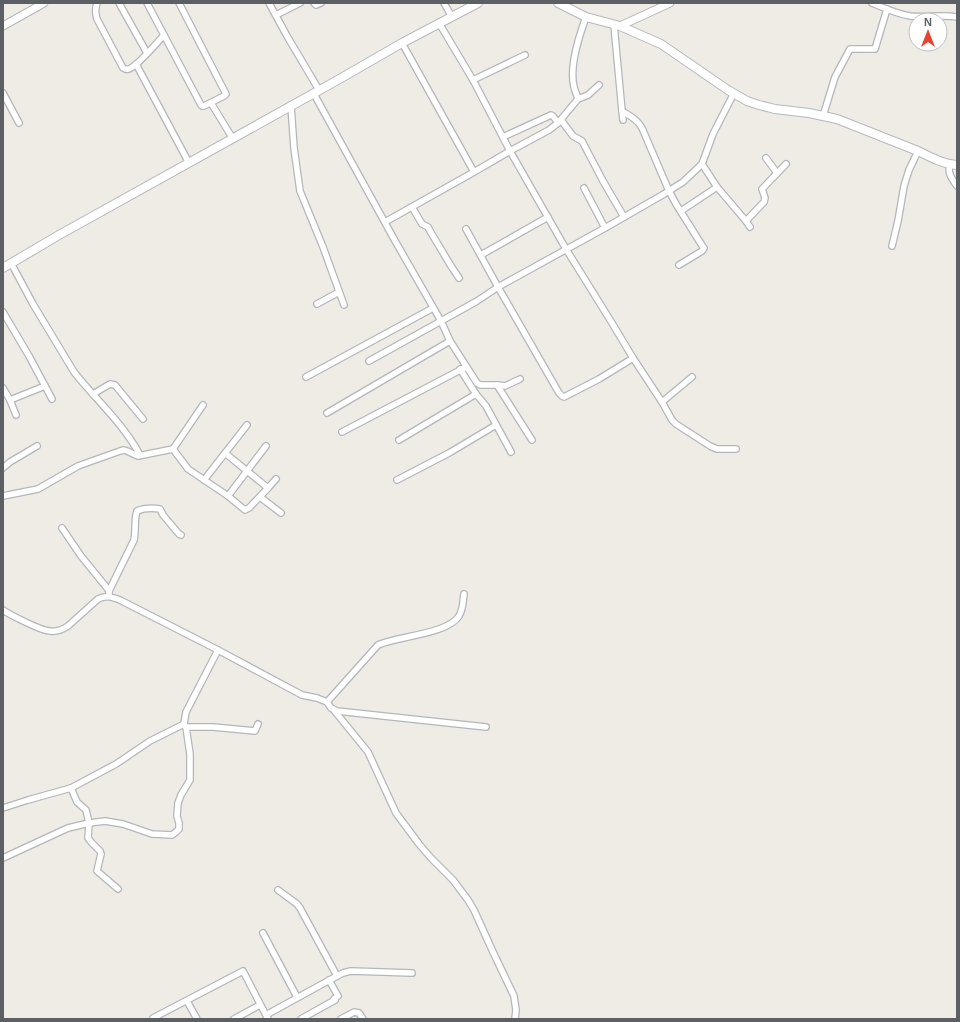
<svg xmlns="http://www.w3.org/2000/svg" width="960" height="1022" font-family="Helvetica,sans-serif">
<rect width="100%" height="100%" fill="#eeece4"/>
<g fill="none" stroke-linecap="round" stroke-linejoin="round">
<g stroke="#b4b6bb" stroke-width="8">
<g id="minor">
<path d="M97,3C95,9 95,13 97,19L123,68C126,69 126,70 129,69C137,66 157,43 164,35"/>
<polyline points="119,3 147,53"/>
<polyline points="147,3 201,105 202,106 204,106 224,96 226,94 179,3"/>
<polyline points="269,3 287,36 319,90"/>
<polyline points="314,3 316,5 321,3"/>
<polyline points="444,3 452,17"/>
<path d="M872,3C884,8 897,14 910,16C926,18 941,14 957,17"/>
<polyline points="276,15 300,3"/>
<polyline points="439,23 473,80 510,151 566,249 612,323 633,358 662,402 672,420 676,424 710,446 717,449 736,449"/>
<path d="M614,25L622,111C630,116 637,119 642,128L669,191L676,204L703,247L704,248L702,251L679,265"/>
<polyline points="402,43 474,172"/>
<polyline points="136,64 189,163"/>
<polyline points="473,80 525,55"/>
<polyline points="3,93 19,123"/>
<polyline points="314,94 394,239 441,321 450,341 477,383 480,385 497,385 505,386 520,379"/>
<path d="M578,99C577,95 575,91 574,87C569,67 579,36 586,17"/>
<polyline points="211,103 233,139"/>
<polyline points="291,106 294,148 300,191 323,247 344,305"/>
<polyline points="622,111 623,120"/>
<polyline points="823,116 835,77 850,49 875,49 887,9"/>
<polyline points="561,120 573,136 582,141 603,181 624,217"/>
<polyline points="503,137 551,115 553,116 558,123"/>
<polyline points="766,158 777,173"/>
<polyline points="702,164 717,187 746,221 750,227"/>
<path d="M950,164C947,173 952,179 957,186"/>
<polyline points="584,188 605,228"/>
<polyline points="412,207 422,224 428,227 430,231 451,266 459,278"/>
<polyline points="681,211 717,187"/>
<polyline points="746,221 764,202 765,198 762,189 786,164"/>
<polyline points="385,222 474,172 510,151 549,130 558,123 578,99 588,95 599,85"/>
<polyline points="466,229 498,287 559,393 562,396 564,397 599,379 630,360 633,358"/>
<polyline points="892,246 898,221 904,186 909,170 918,151"/>
<polyline points="481,255 548,217"/>
<path d="M11,263L33,304L74,372C96,400 123,423 140,455"/>
<polyline points="317,304 339,292"/>
<polyline points="3,312 29,356 52,399"/>
<polyline points="369,361 461,310 477,301 498,287 605,228 664,194 683,182 702,164 713,134 734,93"/>
<polyline points="306,377 433,308"/>
<polyline points="497,385 532,440"/>
<polyline points="3,388 10,400 16,415"/>
<polyline points="93,394 110,384 115,385 143,419"/>
<polyline points="476,394 486,406 511,452"/>
<polyline points="10,400 45,386"/>
<polyline points="662,402 692,377"/>
<polyline points="327,413 450,341"/>
<polyline points="342,432 466,367"/>
<polyline points="399,440 476,394 460,369"/>
<polyline points="173,449 203,405"/>
<polyline points="225,453 268,488"/>
<polyline points="3,468 10,462 37,446"/>
<polyline points="204,480 247,425"/>
<polyline points="397,480 449,453 496,425"/>
<polyline points="3,496 38,489 78,466 120,451 124,450 127,451 138,456 173,449 188,469 228,496 245,510 249,508 268,488 276,479"/>
<polyline points="228,496 266,446"/>
<polyline points="260,497 281,513"/>
<polyline points="62,528 81,556 107,588 109,591 109,594"/>
<path d="M109,591L134,540C136,531 134,519 137,511C144,508 153,508 160,509L163,515L179,534L181,535"/>
<path d="M3,610C10,615 42,631 50,631C57,632 62,630 68,626L98,599C105,595 112,597 120,600L218,650L302,695L317,698L327,702L331,708L337,711L486,727"/>
<path d="M327,702L378,645C398,636 448,634 459,616C463,610 463,601 464,594"/>
<polyline points="333,709 368,752 390,800 396,813 419,844 431,858 453,880 468,900 474,910 493,952 514,996 516,1010 515,1019"/>
<polyline points="186,727 213,727 255,731 258,724"/>
<polyline points="71,788 77,802 86,810 89,823 88,838 92,843 100,851 101,854 97,871 118,889"/>
<polyline points="3,808 28,800 71,788 116,764 150,741 184,724"/>
<polyline points="3,858 68,828 89,823 105,821 123,824 152,834 172,835 176,832 179,829 179,823 177,816 178,803 181,795 190,780 190,754 186,727 184,724 186,712 218,650"/>
<polyline points="278,890 297,904 300,908 337,976"/>
<polyline points="263,933 297,997"/>
<polyline points="187,1001 197,1019"/>
<polyline points="266,1015 337,976 343,973 351,971 412,973"/>
<polyline points="154,1019 153,1018 243,971 268,1019"/>
<polyline points="234,1019 260,1005"/>
<polyline points="301,1019 335,1000 334,999 338,996 329,980"/>
<polyline points="341,1019 354,1012 359,1013 363,1019"/>
</g>
</g>
<g stroke="#b4b6bb" stroke-width="9">
<g id="tertiary">
<polyline points="3,26 44,3"/>
<polyline points="620,26 670,3"/>
</g>
</g>
<g stroke="#b5b8be" stroke-width="10">
<g id="secondary">
<path d="M558,3L586,17L620,26L661,44L728,90L747,101L759,105L775,109L809,113L837,119L918,151C930,157 943,164 957,165"/>
<polyline points="3,268 59,235 336,81 402,43 478,3"/>
</g>
</g>
<use href="#minor" stroke="#fff" stroke-width="5.5"/>
<use href="#tertiary" stroke="#fff" stroke-width="7"/>
<use href="#secondary" stroke="#fff" stroke-width="8"/>
</g>
<rect width="960" height="1022" fill="none" stroke="#5c6065" stroke-width="8"/>
<g transform="translate(928 32)"><circle r="19" fill="#ffffff" stroke="#bebfc1"/>
<path d="M0-3L7 15L0 10L-7 15Z" fill="#e84230"/>
<text y="-6" font-size="11" font-weight="bold" text-anchor="middle" fill="#5c6065">N</text>
</g>
</svg>
